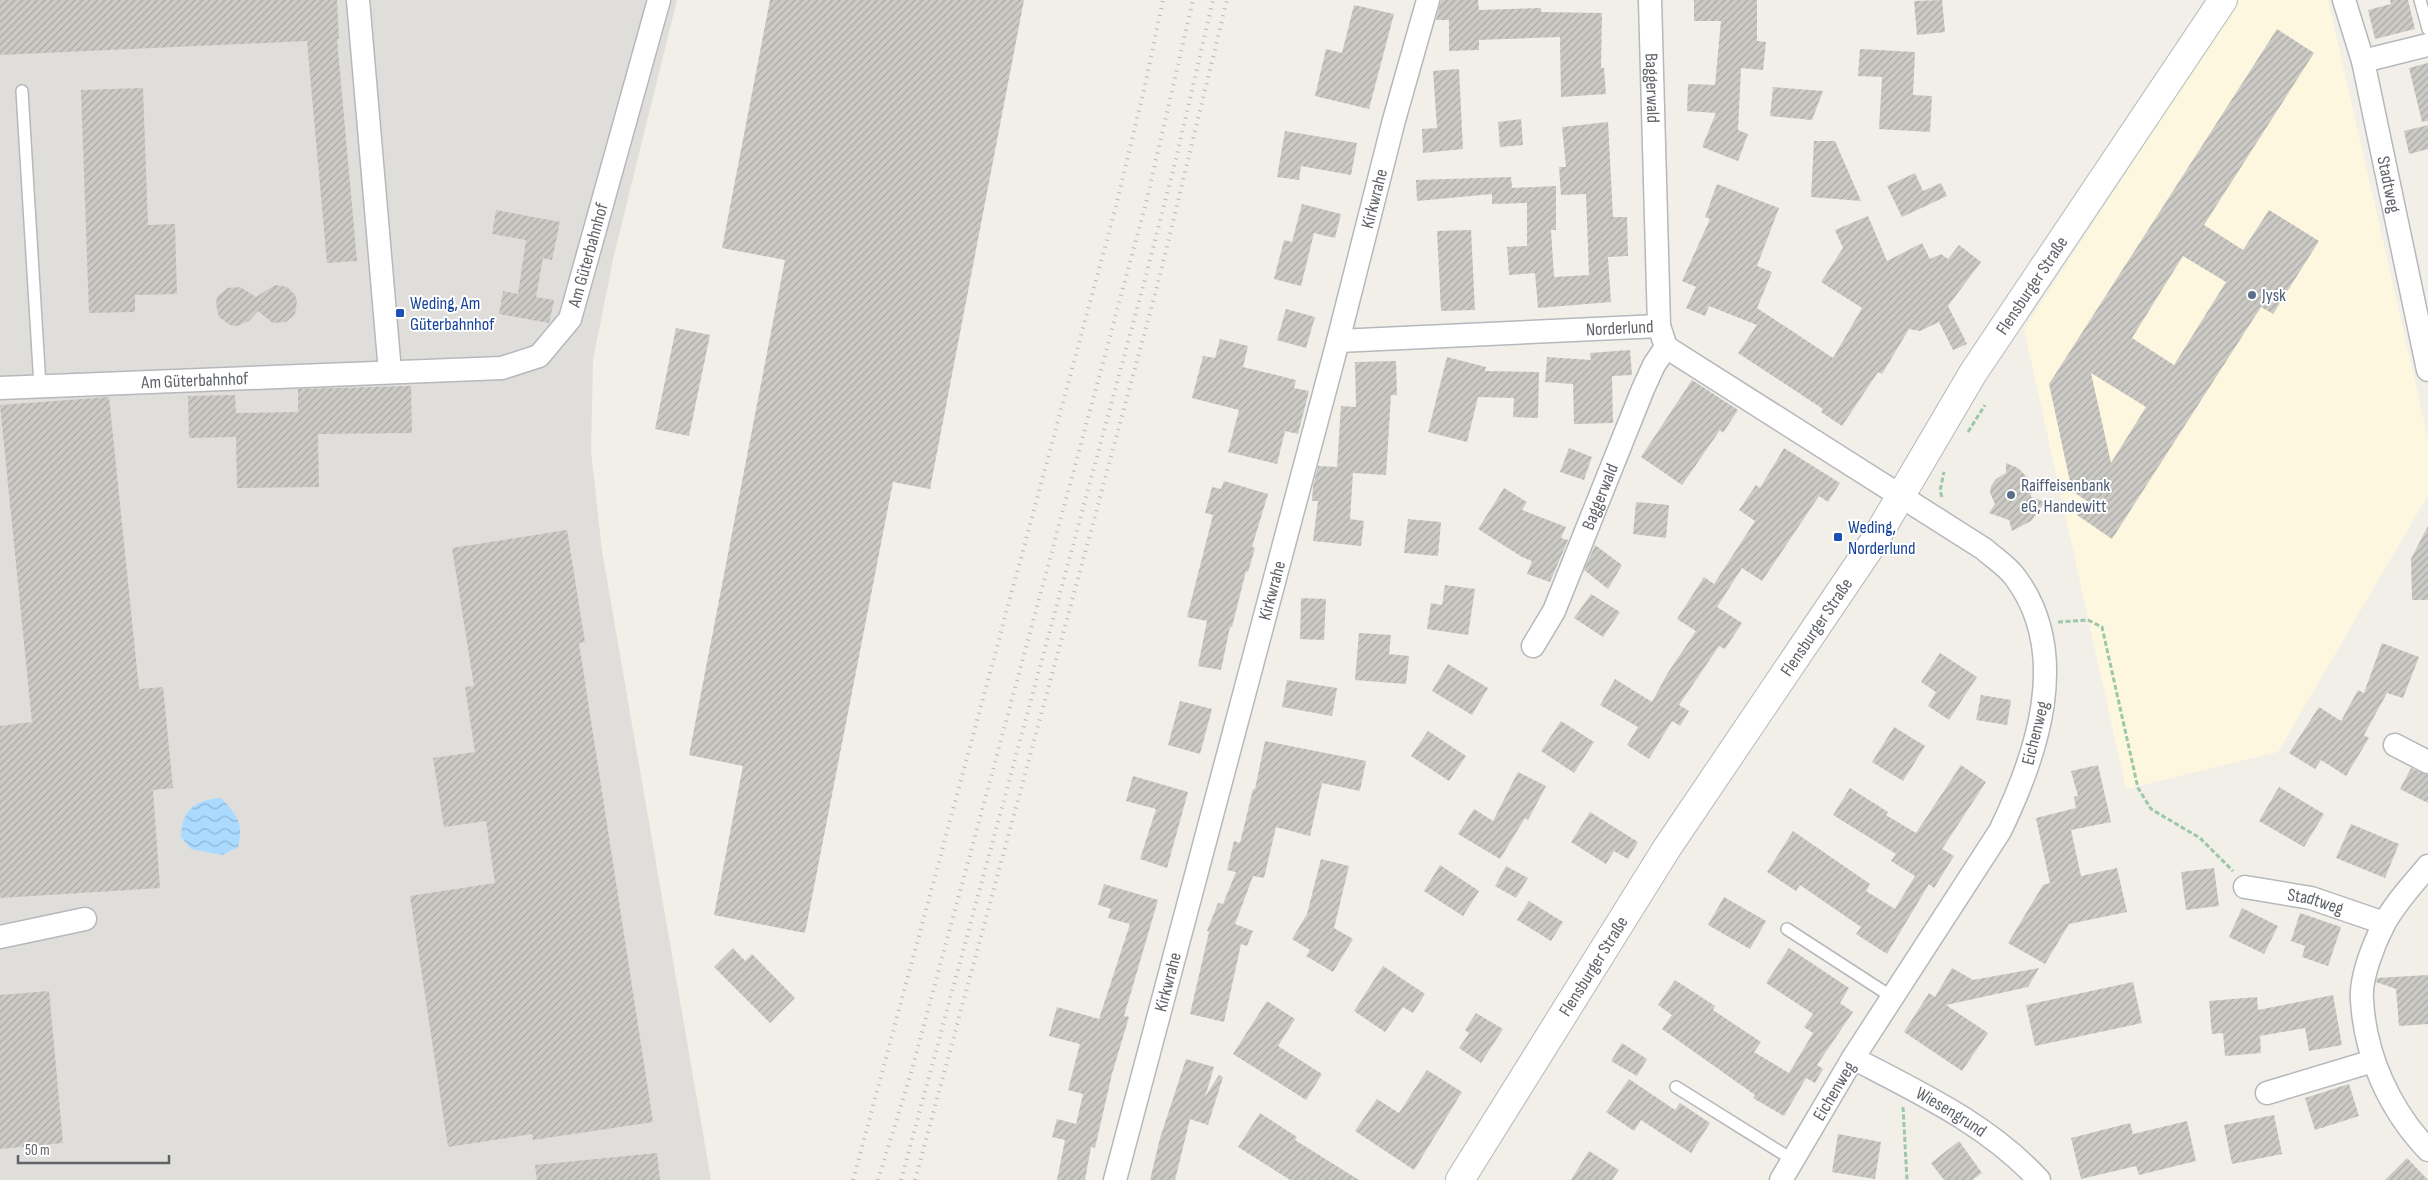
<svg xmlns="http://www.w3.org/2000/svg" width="2428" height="1180" font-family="'Sofia Sans Condensed',sans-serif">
<defs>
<pattern id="water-waves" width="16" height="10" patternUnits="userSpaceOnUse" patternTransform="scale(1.25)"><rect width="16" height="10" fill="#aadaff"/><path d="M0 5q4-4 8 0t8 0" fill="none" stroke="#8eb4d2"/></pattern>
<pattern id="building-hatch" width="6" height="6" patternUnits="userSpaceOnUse" patternTransform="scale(1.25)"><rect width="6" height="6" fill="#cccac5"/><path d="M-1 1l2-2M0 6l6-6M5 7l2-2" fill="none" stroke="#a9a8a4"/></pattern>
</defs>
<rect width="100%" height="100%" fill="#f1efe8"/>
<polygon fill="#fef7e0" points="2239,0 2328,0 2428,438 2428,495 2278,752 2126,789 2024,329"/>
<polygon fill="#e0deda" points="0,0 677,0 614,255 593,360 591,451 602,551 711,1180 0,1180"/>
<path fill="url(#water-waves)" d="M221,798C237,815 244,824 238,847L222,855L191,849L181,837C182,810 194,800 221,798Z"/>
<g fill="url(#building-hatch)" fill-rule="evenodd">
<polygon points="0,0 337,0 339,39 337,39 357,261 327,263 307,41 0,55"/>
<polygon points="770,0 1024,0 930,489 893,482 805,933 714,915 743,766 689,755 785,260 722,248"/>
<polygon points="1441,0 1478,0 1479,10 1541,8 1541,12 1602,13 1601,68 1604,68 1606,94 1561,97 1560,37 1479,40 1479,50 1449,51 1449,20 1436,20"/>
<polygon points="1694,0 1757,0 1757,41 1766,42 1763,70 1741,68 1738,130 1748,134 1738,161 1702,147 1716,113 1687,111 1688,84 1715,85 1721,21 1694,21"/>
<polygon points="1942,0 1945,32 1917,35 1914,1"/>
<polygon points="2390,0 2408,0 2415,29 2375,39 2368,10 2391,4"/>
<polygon points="1354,5 1394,14 1369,109 1315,96 1326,49 1342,53"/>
<path d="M2277,29L2314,53L2204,225L2243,250L2269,210L2319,241L2273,314L2261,307L2112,539L2077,515L2087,501L2072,491L2049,384ZM2183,256L2226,282L2174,365L2132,338ZM2091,373L2146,407L2111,463Z"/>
<polygon points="1860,49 1915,52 1913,95 1932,96 1930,132 1879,129 1882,77 1858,76"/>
<polygon points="2428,63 2428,121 2422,122 2409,68"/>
<polygon points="1459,69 1463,149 1423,153 1422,129 1437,128 1433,71"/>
<polygon points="1773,87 1823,91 1812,120 1770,116"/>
<polygon points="143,88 148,225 175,224 177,294 135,295 135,312 89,313 81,90"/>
<polygon points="1521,119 1523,145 1500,147 1498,122"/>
<polygon points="1608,122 1613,217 1627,217 1628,256 1608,257 1611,302 1538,308 1535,273 1509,275 1507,247 1527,246 1527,203 1492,204 1492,194 1417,201 1416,180 1511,177 1512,188 1556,186 1556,230 1551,230 1554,277 1589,275 1586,194 1561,195 1559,167 1566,167 1562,127"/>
<polygon points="2428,125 2428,149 2409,154 2404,131"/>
<polygon points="1285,131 1357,143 1351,175 1301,166 1299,180 1277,177"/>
<polygon points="1814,141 1835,141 1861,201 1811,197"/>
<polygon points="1915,173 1923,191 1941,183 1947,196 1902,217 1887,186"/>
<polygon points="1717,184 1779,208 1757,266 1772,272 1757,308 1833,358 1862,308 1821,282 1843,248 1835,230 1868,216 1887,261 1922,243 1930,259 1941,254 1948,259 1959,245 1981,262 1948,306 1967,344 1953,350 1939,322 1920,331 1909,329 1882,374 1878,372 1842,426 1821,412 1823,409 1738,353 1757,325 1709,306 1705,316 1686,308 1696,287 1682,281 1710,219 1705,217"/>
<polygon points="1302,204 1341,214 1335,238 1314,233 1301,286 1274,279 1284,240 1292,242"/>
<polygon points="496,210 560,222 552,260 543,258 536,297 554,300 549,323 499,314 503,291 518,294 526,240 492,234"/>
<polygon points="1471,230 1475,310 1441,311 1437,231"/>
<polygon points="275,285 287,287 295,295 297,301 295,314 286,322 273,323 258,311 249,321 237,326 230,325 219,317 216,304 217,297 227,288 240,287 256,297"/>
<polygon points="1286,309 1315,317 1306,348 1277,340"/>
<polygon points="676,328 710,335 689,436 655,429"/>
<polygon points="1220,339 1248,346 1243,367 1296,380 1294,388 1309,391 1298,434 1285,431 1277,464 1228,452 1239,410 1192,398 1203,356 1215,358"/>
<polygon points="1630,350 1632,375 1612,376 1613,423 1574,424 1573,384 1545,382 1547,357 1591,360 1590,353"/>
<polygon points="1447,357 1486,367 1485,371 1539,372 1538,418 1513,417 1514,398 1478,397 1467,442 1428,432"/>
<polygon points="1396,361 1397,395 1391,395 1386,475 1353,473 1350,519 1364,521 1361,546 1313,541 1318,501 1312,501 1313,486 1318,466 1337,467 1341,406 1356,407 1355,362"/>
<polygon points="1692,380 1738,410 1723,433 1720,430 1682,485 1641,457"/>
<polygon points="411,386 412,433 318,434 319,487 237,488 236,437 189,438 188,396 235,395 236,413 298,412 298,389"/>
<polygon points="109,397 139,689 163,687 173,788 153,790 160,888 0,898 0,726 32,722 0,405"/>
<polygon points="1569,448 1592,457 1584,480 1560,472"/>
<polygon points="1784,448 1840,483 1828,502 1819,496 1762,581 1742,568 1717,607 1742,623 1725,649 1719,646 1679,705 1689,711 1680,726 1672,721 1649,759 1627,745 1638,727 1600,705 1615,679 1652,702 1667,674 1696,631 1677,619 1704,577 1714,584 1755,521 1739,510 1756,485 1760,488"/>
<polygon points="2006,463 2018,468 2029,479 2031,497 2045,502 2031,521 2012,531 2009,520 1989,513 1995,504 1990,493 1991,486 1996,479 2006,473"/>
<polygon points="1224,481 1268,494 1252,547 1255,548 1248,572 1246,571 1232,627 1230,627 1221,670 1198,666 1207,621 1187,617 1213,515 1205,513 1212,487 1221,489"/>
<polygon points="1504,488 1527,502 1522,510 1566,527 1561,538 1568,540 1550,582 1527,574 1532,561 1522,557 1478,529"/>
<polygon points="1636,502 1669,505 1666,538 1633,534"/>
<polygon points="1408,519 1441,522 1438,556 1404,553"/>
<polygon points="2428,526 2428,600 2412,600 2411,559"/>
<polygon points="567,530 585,642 579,643 653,1122 533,1140 532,1134 448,1147 410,896 495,883 486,821 444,827 433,758 475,752 465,687 474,686 452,548"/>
<polygon points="1595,545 1622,565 1608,589 1584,570"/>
<polygon points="1445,585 1475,589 1468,635 1427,629 1431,603 1442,605"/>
<polygon points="1591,594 1620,612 1603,637 1574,618"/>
<polygon points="1301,598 1326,599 1324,640 1300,639"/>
<polygon points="1359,633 1391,635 1389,654 1409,656 1406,684 1355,680"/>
<polygon points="2382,643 2419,657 2403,698 2387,693 2364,735 2369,738 2346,776 2321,760 2315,769 2289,753 2319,707 2341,721 2358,690 2364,693"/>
<polygon points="1940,653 1977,677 1949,720 1928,706 1936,692 1921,682"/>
<polygon points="1448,664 1488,688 1472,715 1432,691"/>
<polygon points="1287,680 1337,688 1332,716 1282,707"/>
<polygon points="1981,695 2011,700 2007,725 1976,720"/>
<polygon points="1180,701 1212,709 1200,754 1168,745"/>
<polygon points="1561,721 1594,742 1574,773 1541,751"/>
<polygon points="1894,727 1925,746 1903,781 1872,762"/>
<polygon points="1428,731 1466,756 1449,781 1411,756"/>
<polygon points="1265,741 1366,761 1360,791 1322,783 1310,836 1276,827 1264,878 1253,876 1235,924 1253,931 1247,946 1241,944 1224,1022 1190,1014 1209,932 1207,931 1218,903 1223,904 1236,872 1227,870 1234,841 1240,843 1253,789 1255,789"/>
<polygon points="1961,765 1986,782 1942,849 1954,856 1934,888 1929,884 1887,954 1856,934 1861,927 1800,885 1796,891 1767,872 1793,831 1870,884 1866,891 1895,909 1915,876 1891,861 1896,854 1833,815 1850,788 1888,812 1886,815 1916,833"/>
<polygon points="2098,765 2111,822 2071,830 2081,876 2117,868 2127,912 2069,924 2045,964 2008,943 2043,885 2050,883 2036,818 2076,808 2074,797 2078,796 2071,771"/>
<polygon points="2411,768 2428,775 2428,803 2400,789"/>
<polygon points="1518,772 1546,786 1528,820 1525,818 1500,859 1458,834 1474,809 1493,821"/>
<polygon points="1133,776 1188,792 1167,868 1140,859 1156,809 1126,801"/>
<polygon points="2279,787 2324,814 2304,847 2259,821"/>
<polygon points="1590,812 1638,842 1628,859 1614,851 1606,864 1571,842"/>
<polygon points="2351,824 2399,844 2385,878 2336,858"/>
<polygon points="1321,859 1349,866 1334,928 1353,939 1333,972 1306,956 1310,950 1292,939 1307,914"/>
<polygon points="1440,865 1479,891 1463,916 1424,891"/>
<polygon points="1506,866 1528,878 1516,898 1495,886"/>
<polygon points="2214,868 2219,906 2186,910 2181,872"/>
<polygon points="1104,884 1158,900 1124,1016 1129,1017 1112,1074 1095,1148 1091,1147 1085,1180 1057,1180 1065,1140 1052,1137 1057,1119 1076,1124 1083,1094 1068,1090 1080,1044 1049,1036 1057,1007 1099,1019 1130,924 1108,918 1111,909 1098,905"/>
<polygon points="1724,897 1766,921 1750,949 1708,925"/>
<polygon points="1529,901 1563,922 1551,941 1517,920"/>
<polygon points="2242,908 2278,926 2264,954 2229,937"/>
<polygon points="2300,913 2341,927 2328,966 2302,957 2305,946 2291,941"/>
<polygon points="733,948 745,961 752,954 795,998 770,1023 714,967"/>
<polygon points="1789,948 1849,988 1840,1003 1853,1012 1817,1065 1823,1069 1815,1083 1806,1078 1784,1116 1753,1098 1755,1095 1662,1029 1672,1015 1658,1005 1675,980 1715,1006 1713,1010 1761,1042 1754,1052 1789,1073 1813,1033 1804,1027 1813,1014 1766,983"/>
<polygon points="1383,966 1425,994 1413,1013 1403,1007 1385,1032 1354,1011"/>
<polygon points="1952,968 1973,980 2039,968 2028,987 1946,1005 1988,1033 1962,1071 1904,1032 1929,993 1935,997"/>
<polygon points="2428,975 2428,1024 2399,1026 2396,989 2376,982 2377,978"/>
<polygon points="2133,982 2142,1023 2035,1046 2026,1005"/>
<polygon points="49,991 63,1143 0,1149 0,995"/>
<polygon points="2333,995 2342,1045 2309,1051 2305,1028 2260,1036 2261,1053 2225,1056 2223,1033 2212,1034 2209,1001 2257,997 2258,1010"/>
<polygon points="1267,1001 1295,1019 1278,1046 1322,1074 1306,1100 1233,1054"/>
<polygon points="1476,1013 1503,1029 1481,1063 1459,1048 1469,1033 1465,1030"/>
<polygon points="1622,1043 1647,1059 1637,1076 1611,1061"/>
<polygon points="1186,1059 1214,1067 1205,1097 1219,1075 1223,1077 1208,1125 1190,1119 1175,1180 1150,1180 1160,1138"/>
<polygon points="1427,1070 1462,1092 1414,1170 1355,1131 1377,1099 1399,1113"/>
<polygon points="1629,1079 1675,1110 1680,1103 1710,1123 1691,1153 1641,1120 1634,1131 1606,1112"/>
<polygon points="2349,1084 2359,1116 2315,1130 2305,1098"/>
<polygon points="1260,1113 1297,1137 1295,1140 1359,1180 1290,1180 1238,1147"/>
<polygon points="2274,1115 2282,1154 2232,1164 2224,1125"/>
<polygon points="2187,1121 2196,1161 2139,1175 2136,1166 2081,1179 2071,1138 2130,1123 2133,1134"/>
<polygon points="1838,1134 1881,1142 1875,1179 1832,1172"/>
<polygon points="1959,1141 1982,1173 1972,1180 1944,1180 1931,1163"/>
<polygon points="1589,1151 1619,1170 1612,1180 1571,1180"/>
<polygon points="657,1153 660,1180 537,1180 535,1165"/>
<polygon points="2407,1158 2428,1180 2385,1180"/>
</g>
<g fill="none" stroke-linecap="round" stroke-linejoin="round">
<g stroke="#b5b8bc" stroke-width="14">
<g id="service">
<polyline points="2420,0 2428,29"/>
<polyline points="22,91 40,386"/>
<polyline points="1787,929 1892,997"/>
<polyline points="1676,1087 1793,1160"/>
</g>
</g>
<g stroke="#b5b8bc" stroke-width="25">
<g id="minor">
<polyline points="358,0 390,372"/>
<path id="s1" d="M1650,0L1659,326"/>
<path id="s2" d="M2344,0L2363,61L2428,370"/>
<polyline points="2363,61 2428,45"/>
<path id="s3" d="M1338,341L1659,326L1666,347L1984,549C1994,558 2007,566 2015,577C2072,653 2037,755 2000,831L1853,1058L1781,1180"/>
<path id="s4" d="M0,388L502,368L539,356L570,319L659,0"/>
<path id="s5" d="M1533,646L1554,611L1643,389L1654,365L1666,347"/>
<polyline points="2395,745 2428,762"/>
<path d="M2428,866C2413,884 2395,903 2384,924C2374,943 2360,978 2362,1000C2365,1056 2390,1110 2428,1150"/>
<path id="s6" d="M2245,887L2311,898L2384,923"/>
<polyline points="0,937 85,919"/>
<path id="s7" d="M1853,1058C1918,1092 1989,1125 2039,1180"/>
<polyline points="2267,1093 2373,1061"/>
<path id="s8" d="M1115,1180L1338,341L1394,120L1428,0"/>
</g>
</g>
<g stroke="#b5b8bc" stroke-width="30">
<g id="tertiary">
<path id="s9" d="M1460,1180L1667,848L1873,543L1973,373L2223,0"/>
</g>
</g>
<g stroke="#9cc7a9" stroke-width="3" stroke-dasharray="5 2.5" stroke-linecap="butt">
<polyline points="1968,432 1985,405"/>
<polyline points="1942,497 1940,491 1944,472"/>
<polyline points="2058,622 2088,620 2102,627 2138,788 2151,809 2200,838 2233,871"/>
<polyline points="1903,1107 1907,1180"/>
</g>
<use href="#service" stroke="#fff" stroke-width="11"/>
<use href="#minor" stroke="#fff" stroke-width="22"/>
<use href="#tertiary" stroke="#fff" stroke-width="28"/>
<g stroke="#b6b7b8" stroke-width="4" stroke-dasharray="1 6" stroke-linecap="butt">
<polyline points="853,1180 1116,206 1144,90 1163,0"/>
<polyline points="878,1180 911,1073 1146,203 1193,0"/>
<polyline points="901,1180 1144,283 1175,163 1213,0"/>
<polyline points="915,1180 1157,287 1227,0"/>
</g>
</g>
<g fill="#5c6f8a" stroke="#fff" stroke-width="2">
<circle cx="2252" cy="295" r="5"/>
<circle cx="2011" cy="495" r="5"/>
</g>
<g fill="#1a4fb4" stroke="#fff" stroke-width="2">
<rect x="395" y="308" width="10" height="10" rx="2.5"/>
<rect x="1833" y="532" width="10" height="10" rx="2.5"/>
</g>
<g text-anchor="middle" stroke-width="4" stroke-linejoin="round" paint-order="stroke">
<g font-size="18" fill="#5f6368" stroke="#fff">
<text dy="6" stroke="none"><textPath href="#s1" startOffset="88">Baggerwald</textPath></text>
<text dy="6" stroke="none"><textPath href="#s2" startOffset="190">Stadtweg</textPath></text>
<text dy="6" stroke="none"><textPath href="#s8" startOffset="1015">Kirkwrahe</textPath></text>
<text dy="6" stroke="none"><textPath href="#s4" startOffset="656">Am Güterbahnhof</textPath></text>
<text dy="6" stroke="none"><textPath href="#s9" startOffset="1062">Flensburger Straße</textPath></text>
<text dy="6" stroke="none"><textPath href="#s3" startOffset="282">Norderlund</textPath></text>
<text dy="6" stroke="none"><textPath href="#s4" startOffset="195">Am Güterbahnhof</textPath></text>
<text dy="6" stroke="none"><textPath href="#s5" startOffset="164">Baggerwald</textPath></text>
<text dy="6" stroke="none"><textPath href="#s8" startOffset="610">Kirkwrahe</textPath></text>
<text dy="6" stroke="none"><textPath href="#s9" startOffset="658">Flensburger Straße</textPath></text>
<text transform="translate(2035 733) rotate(-76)" y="6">Eichenweg</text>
<text dy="6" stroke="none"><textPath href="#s6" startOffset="72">Stadtweg</textPath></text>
<text dy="6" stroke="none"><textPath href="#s9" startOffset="252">Flensburger Straße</textPath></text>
<text dy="6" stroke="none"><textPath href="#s8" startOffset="205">Kirkwrahe</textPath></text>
<text transform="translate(1834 1091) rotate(-59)" y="6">Eichenweg</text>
<text dy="6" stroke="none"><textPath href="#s7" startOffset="112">Wiesengrund</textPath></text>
</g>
<g font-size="18" fill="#4e5e75" stroke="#fff" text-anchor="start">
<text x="2262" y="301">Jysk</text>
<text x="2021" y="491">Raiffeisenbank<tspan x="2021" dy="21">eG, Handewitt</tspan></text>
</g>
<g font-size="18" fill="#164399" stroke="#fff" text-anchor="start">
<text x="410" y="309">Weding, Am<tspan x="410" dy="21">Güterbahnhof</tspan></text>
<text x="1848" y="533">Weding,<tspan x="1848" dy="21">Norderlund</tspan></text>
</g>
</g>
<path d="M18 1155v8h151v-8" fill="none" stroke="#5f6368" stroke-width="2.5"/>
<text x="25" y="1155" font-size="15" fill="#5f6368" stroke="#ffffff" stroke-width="4" paint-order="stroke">50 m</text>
</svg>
